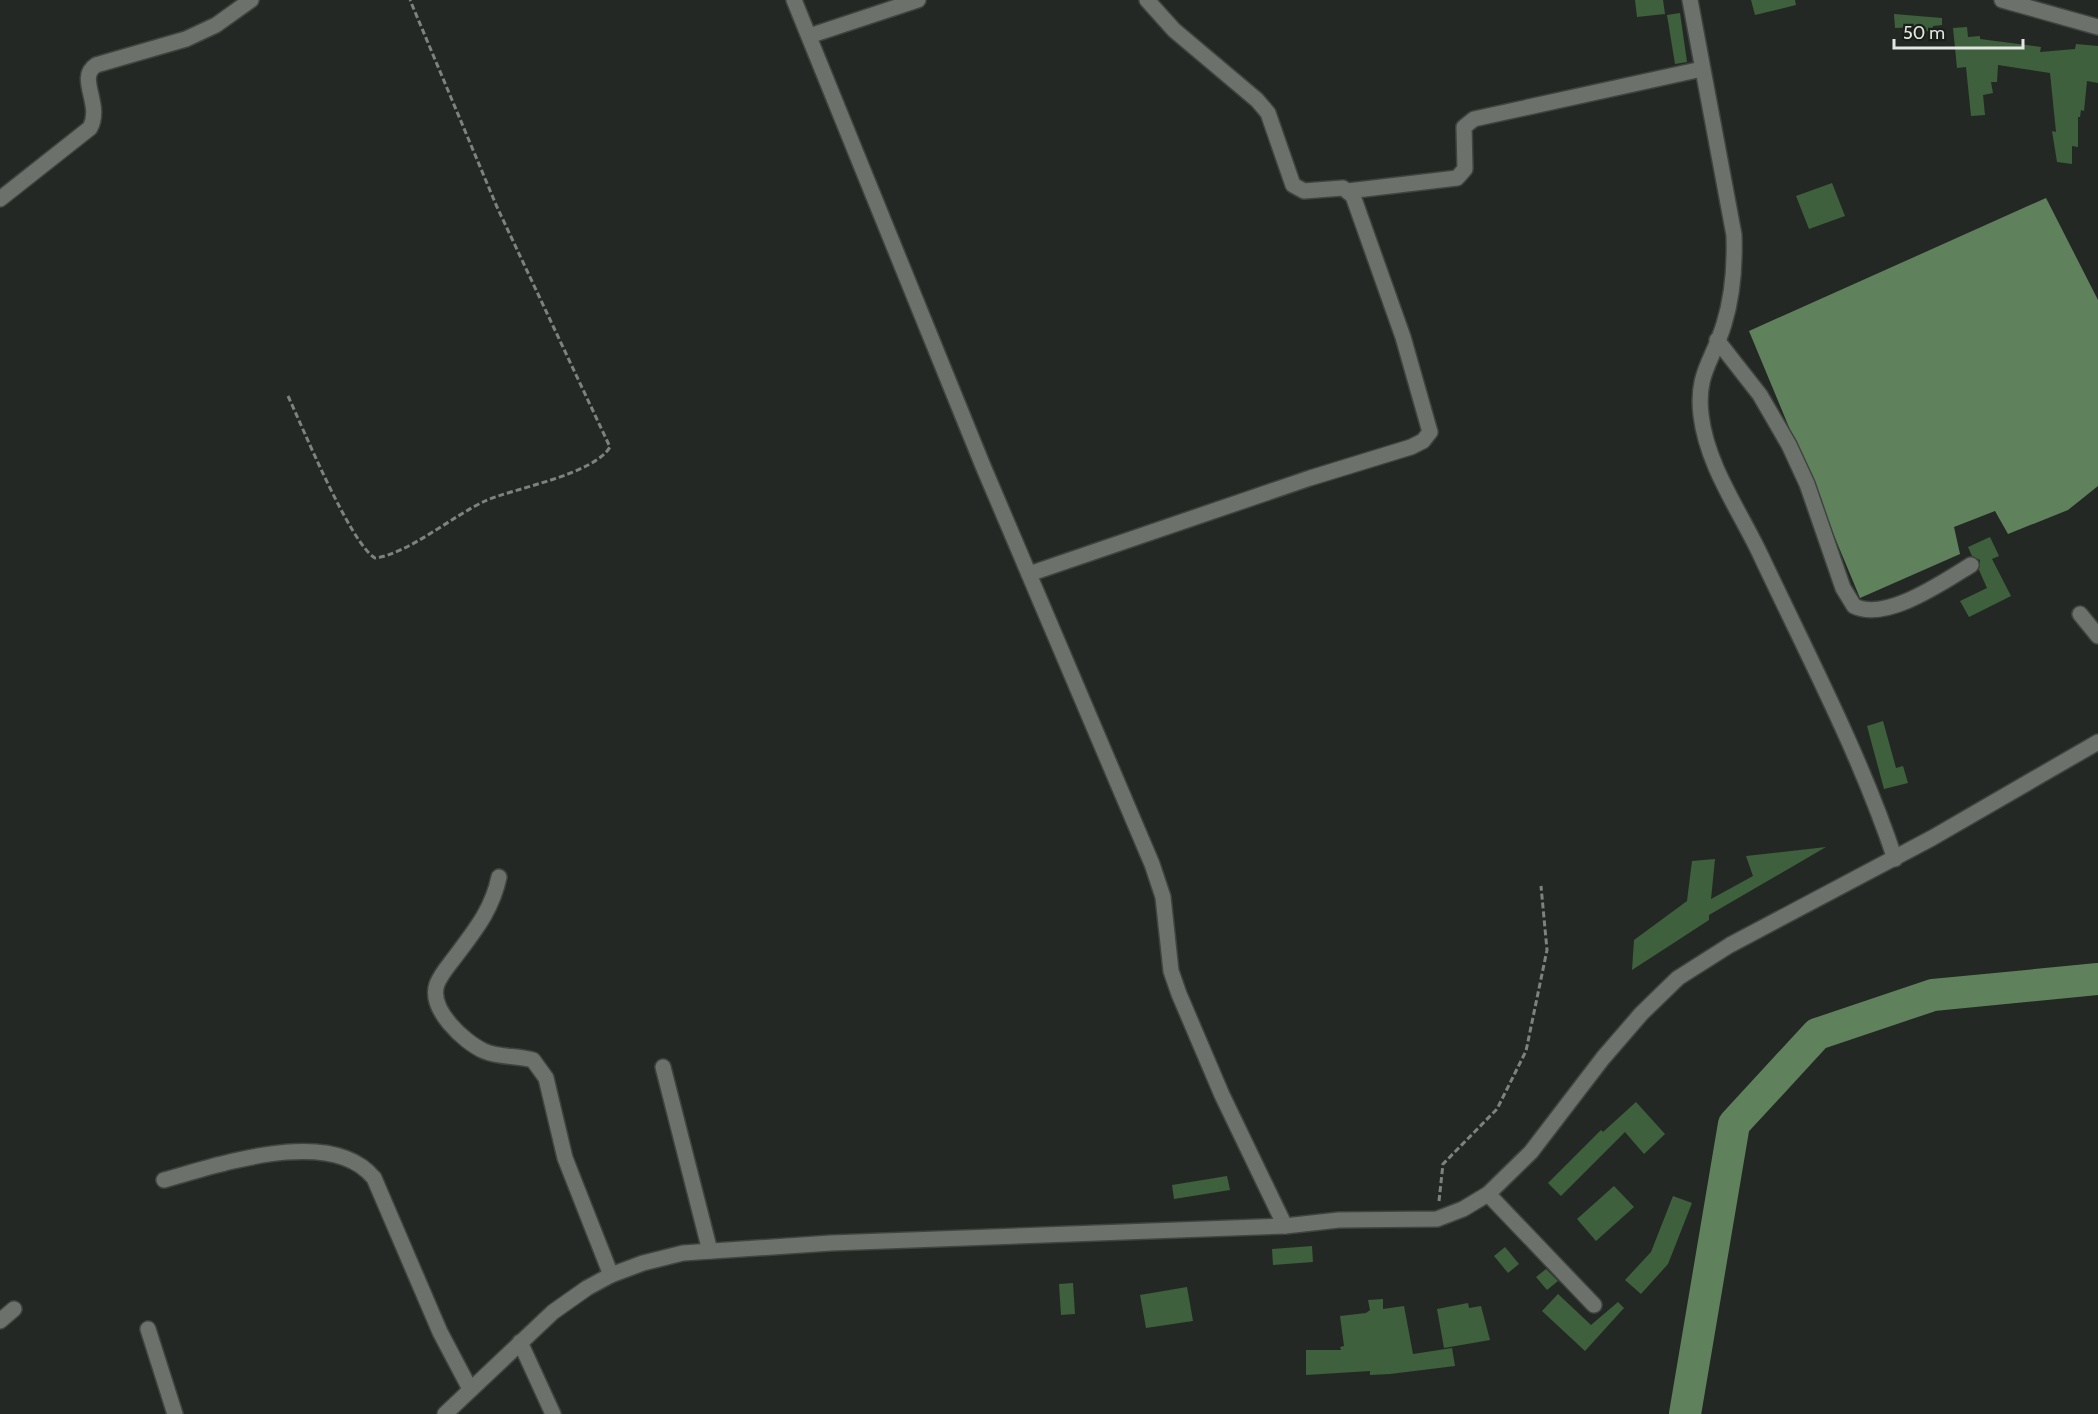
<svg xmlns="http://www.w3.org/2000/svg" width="2098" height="1414" font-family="Cabin,sans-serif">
<rect width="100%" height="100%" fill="#242824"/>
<polygon fill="#5f825c" points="2046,198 2098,300 2098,486 2068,510 2008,534 1995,511 1954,527 1960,554 1860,598 1749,331"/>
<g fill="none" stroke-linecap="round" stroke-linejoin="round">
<polyline stroke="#5f825c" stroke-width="32" points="1685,1414 1734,1124 1817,1034 1933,995 2098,979"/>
</g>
<g fill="#3e603c">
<polygon points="1635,0 1663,0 1665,14 1637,17"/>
<polygon points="1751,0 1795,0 1796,5 1755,15"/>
<polygon points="1680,13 1687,62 1675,64 1667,15"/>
<polygon points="1894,14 1942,18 1942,25 1933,26 1932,32 1918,30 1918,27 1895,28"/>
<polygon points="1967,27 1968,37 1980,36 1980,39 2041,47 2040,52 2075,49 2076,44 2098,46 2098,83 2087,81 2084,111 2081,110 2080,117 2078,117 2078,147 2072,146 2072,164 2057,162 2052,131 2056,132 2050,73 1998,65 1997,82 1991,82 1993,93 1983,95 1985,115 1971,116 1966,67 1957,68 1953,28"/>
<polygon points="1832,183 1845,216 1809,229 1796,196"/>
<polygon points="1990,537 1999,556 1992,559 2011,596 1969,617 1960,601 1987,588 1979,570 1980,560 1972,556 1968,547"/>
<polygon points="1883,721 1896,768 1903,766 1908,783 1884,789 1867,726"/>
<polygon points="1826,847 1709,915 1709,920 1632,970 1634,940 1687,901 1692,861 1715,859 1711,899 1753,876 1746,856"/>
<polygon points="1636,1102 1665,1134 1644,1154 1625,1132 1561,1196 1548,1183 1601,1130 1603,1132"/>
<polygon points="1227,1176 1230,1190 1174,1199 1172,1185"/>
<polygon points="1614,1186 1634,1207 1596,1241 1577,1219"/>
<polygon points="1673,1196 1692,1203 1668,1264 1641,1294 1625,1280 1651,1252"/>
<polygon points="1312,1246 1313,1262 1273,1265 1272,1249"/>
<polygon points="1505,1247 1519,1264 1508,1273 1494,1256"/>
<polygon points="1546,1269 1558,1281 1547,1290 1536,1277"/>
<polygon points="1073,1283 1075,1314 1061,1315 1059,1284"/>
<polygon points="1187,1287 1193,1321 1146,1328 1140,1295"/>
<polygon points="1558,1294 1591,1325 1618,1302 1624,1308 1585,1351 1542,1311"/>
<polygon points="1383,1299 1383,1309 1404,1306 1413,1354 1452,1348 1455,1366 1390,1374 1370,1375 1370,1371 1306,1375 1306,1350 1341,1350 1340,1347 1344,1346 1340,1316 1366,1313 1370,1310 1368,1300"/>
<polygon points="1468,1303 1469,1308 1481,1306 1490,1340 1444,1348 1437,1309"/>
</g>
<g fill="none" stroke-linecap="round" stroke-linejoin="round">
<g stroke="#404440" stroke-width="18">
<g id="minor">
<polyline points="794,0 983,466 1152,864 1163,897 1171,971 1179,994 1222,1095 1285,1226"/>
<path d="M1690,0L1734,235C1735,266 1733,295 1724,324C1713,361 1696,373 1701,415C1707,466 1740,511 1761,556C1808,656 1860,754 1895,859"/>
<polyline points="2002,0 2098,27"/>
<polyline points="809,36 918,0"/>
<polyline points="1348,191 1457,178 1465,169 1464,127 1474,119 1702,69"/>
<path d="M0,199L90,128C103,104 76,78 96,65L186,39L216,25L251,0"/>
<path d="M1717,340L1760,395L1789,445L1807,484L1843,588L1854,606C1886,622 1943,582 1971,565"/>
<polyline points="1029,574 1310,478 1411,447 1423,441 1430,432 1403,337 1353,196 1343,188 1304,191 1293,185 1268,113 1257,100 1174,30 1147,0"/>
<polyline points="2080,614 2098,636"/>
<path d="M499,877C492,910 475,930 455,957C449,965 441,974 437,984C428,1009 464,1042 484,1051C499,1058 517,1055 533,1060L546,1078L565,1158L611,1275"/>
<polyline points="663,1067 710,1251"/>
<path d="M164,1180C219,1165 331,1125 374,1178L440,1332L470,1389"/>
<polyline points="1488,1194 1594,1305"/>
<polyline points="0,1321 14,1309"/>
<polyline points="148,1329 175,1414"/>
<polyline points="520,1342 553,1414"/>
<polyline points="445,1414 553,1312 587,1288 611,1275 643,1263 683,1253 831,1243 1285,1226 1339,1220 1437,1219 1463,1209 1488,1194 1531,1152 1603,1058 1641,1014 1678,978 1730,945 1932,838 2098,742"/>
</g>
</g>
<g stroke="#7e827e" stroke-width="3" stroke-dasharray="6 3" stroke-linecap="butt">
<path d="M288,396C303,428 350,543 375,558C408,554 454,515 485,501C514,488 593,475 610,447L497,207L410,0"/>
<polyline points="1439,1201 1443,1164 1497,1109 1526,1051 1547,950 1541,886"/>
</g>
<use href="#minor" stroke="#6c716b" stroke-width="15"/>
</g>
<path d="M1894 39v9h129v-9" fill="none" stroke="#e2e5e2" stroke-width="3"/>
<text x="1903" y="39" font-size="18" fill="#e2e5e2" stroke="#1b1f1a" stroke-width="4.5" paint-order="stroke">50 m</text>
</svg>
